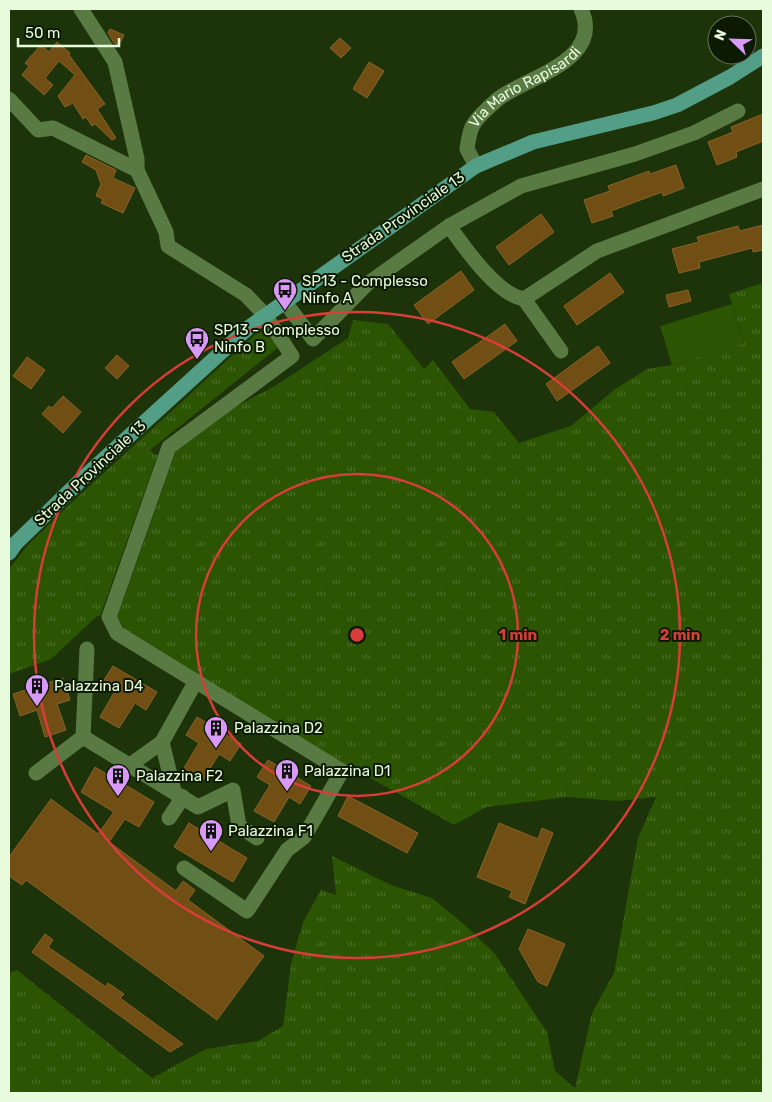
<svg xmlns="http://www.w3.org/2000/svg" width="772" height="1102" font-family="Rubik,sans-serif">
<defs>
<pattern id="grass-tufts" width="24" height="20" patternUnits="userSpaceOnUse" patternTransform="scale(1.25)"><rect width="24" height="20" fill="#2b5403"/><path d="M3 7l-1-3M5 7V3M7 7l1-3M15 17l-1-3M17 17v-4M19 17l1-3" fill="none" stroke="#4a6e27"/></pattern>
</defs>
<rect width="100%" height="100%" fill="#1d340a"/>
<g fill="url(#grass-tufts)">
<polygon points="763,283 763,1093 9,1093 9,973 17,970 152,1078 206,1049 258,1041 283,1026 291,964 303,922 321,890 336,895 332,856 391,885 432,898 466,926 495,954 547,1032 555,1071 575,1088 592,1013 614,973 638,838 656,797 618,801 567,797 486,807 454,825 278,726 125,630 117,618 176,451 225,412 275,386 348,338 353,320 388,324 424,369 433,360 470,409 494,412 519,443 571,426 615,389 647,369 672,365 744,342 729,294"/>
<polygon points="259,331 271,333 280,346 150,450 155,455 158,454 100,616 97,616 51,659 9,674 9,569 27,546 70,504"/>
</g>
<polygon fill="#2b5403" points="732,304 744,343 672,365 660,326"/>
<g fill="#714e14" stroke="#8a6327">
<polygon points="110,29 124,35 119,45 114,43 108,33"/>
<polygon points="340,38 351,48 341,58 330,48"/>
<polygon points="57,42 70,53 69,55 105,104 97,109 116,138 112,140 95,124 92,126 86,117 83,119 73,103 65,107 58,96 75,75 59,61 45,78 53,85 44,95 22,75 29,66 25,63 41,45 49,52"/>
<polygon points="369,62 384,71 367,98 353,89"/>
<polygon points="763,114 763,141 736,152 737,157 717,165 708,142 733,132 731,127"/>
<polygon points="86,155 116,170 113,178 135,188 123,213 101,203 103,199 96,196 101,184 96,170 82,162"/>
<polygon points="676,165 684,188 663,196 662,192 611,211 613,216 592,223 584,200 610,191 608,186 649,171 650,174"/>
<polygon points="541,214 554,232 509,265 496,247"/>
<polygon points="763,225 763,250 753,252 752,248 699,262 700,268 679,273 672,249 699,242 697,237 738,226 740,231"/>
<polygon points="461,271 474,290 428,324 414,305"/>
<polygon points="610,273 624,292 577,325 564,306"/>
<polygon points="688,290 691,301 669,307 666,295"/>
<polygon points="505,324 517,341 464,379 452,362"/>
<polygon points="598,346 610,363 557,401 546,384"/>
<polygon points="117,355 129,366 117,379 105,368"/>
<polygon points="27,357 45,370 31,389 13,376"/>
<polygon points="63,396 81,412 63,433 42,414 49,406 52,408"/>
<polygon points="113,666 157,692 146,710 135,703 119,728 100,717 115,691 102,683"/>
<polygon points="63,678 70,700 57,704 66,730 45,737 37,710 20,716 13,694"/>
<polygon points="197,717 241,744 230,761 219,754 203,780 184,768 199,743 186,735"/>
<polygon points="268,760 311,786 300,804 289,797 274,822 254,811 270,785 257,777"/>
<polygon points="95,767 154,802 139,827 125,819 109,842 176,891 183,881 195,890 188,900 264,956 217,1020 26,880 22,885 9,876 9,857 51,799 98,834 114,812 81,792"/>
<polygon points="348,796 418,833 407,853 338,816"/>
<polygon points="189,823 247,858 233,882 174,847"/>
<polygon points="499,823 538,839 542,828 553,833 525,904 509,897 512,891 477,877"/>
<polygon points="528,929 565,944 547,986 538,982 519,949"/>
<polygon points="45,934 53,940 48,947 106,987 108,983 124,994 120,998 183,1044 170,1052 32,952"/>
</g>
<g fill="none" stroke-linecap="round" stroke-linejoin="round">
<g stroke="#597b43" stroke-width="15">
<polyline points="81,9 115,62 137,159 137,170"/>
<polyline points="9,99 38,130 53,128 137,170 166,232 168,246 246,295 265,315 292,356 169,447 109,617 117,633 342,771 304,837 287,850 247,911 184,868"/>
<path id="s1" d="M476,166L467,149C468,142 469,134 472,127C476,118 490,106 498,99C526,77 605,61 581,9"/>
<path d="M449,226C465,248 497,295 524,299L597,251L763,189"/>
<polyline points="524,299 561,351"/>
<polyline points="284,301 313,339 367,284 449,226 521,186 635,154 694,133 738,111"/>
<polyline points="83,737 87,649"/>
<polyline points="162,742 174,791"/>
<polyline points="130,765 162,742 196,681"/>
<polyline points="36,773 83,737 198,807 233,790 239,826 257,838"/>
<polyline points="169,818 183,797"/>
</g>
<polyline stroke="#529e87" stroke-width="15" points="9,553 16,543 83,478 248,328 476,166 533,142 653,113 677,105 730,77 763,56"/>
</g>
<g fill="none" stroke="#d83d3a" stroke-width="2.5">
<circle cx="357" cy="635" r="161"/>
<circle cx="357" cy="635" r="323"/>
</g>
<defs>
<g id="bus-pin" transform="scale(1.25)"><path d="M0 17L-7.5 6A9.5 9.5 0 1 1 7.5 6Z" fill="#d99af7" stroke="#0c1a04"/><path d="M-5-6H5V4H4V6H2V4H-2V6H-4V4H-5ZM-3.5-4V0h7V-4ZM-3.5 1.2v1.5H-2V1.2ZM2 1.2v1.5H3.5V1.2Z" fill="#111"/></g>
<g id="building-pin" transform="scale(1.25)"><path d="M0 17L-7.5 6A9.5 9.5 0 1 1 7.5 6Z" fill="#d99af7" stroke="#0c1a04"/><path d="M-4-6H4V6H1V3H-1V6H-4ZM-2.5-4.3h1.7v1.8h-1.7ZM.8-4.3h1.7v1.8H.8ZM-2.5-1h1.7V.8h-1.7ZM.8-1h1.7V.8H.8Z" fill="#111"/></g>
</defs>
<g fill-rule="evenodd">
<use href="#bus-pin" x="285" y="290"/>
<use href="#bus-pin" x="197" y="339"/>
<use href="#building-pin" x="37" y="686"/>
<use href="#building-pin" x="216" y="728"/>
<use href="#building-pin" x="287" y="771"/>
<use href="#building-pin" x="118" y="776"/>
<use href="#building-pin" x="211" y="831"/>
</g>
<g text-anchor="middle" stroke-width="4" stroke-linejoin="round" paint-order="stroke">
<g font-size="15" fill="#e8fbdd" stroke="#0c1a04">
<text dy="5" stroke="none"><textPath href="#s1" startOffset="109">Via Mario Rapisardi</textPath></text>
<text transform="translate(403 217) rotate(-35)" y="5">Strada Provinciale 13</text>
<text transform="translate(90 473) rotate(-43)" y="5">Strada Provinciale 13</text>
</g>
<g font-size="15" fill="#e8fbdd" stroke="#0c1a04" text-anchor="start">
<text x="302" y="286">SP13 - Complesso<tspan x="302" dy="17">Ninfo A</tspan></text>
<text x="214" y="335">SP13 - Complesso<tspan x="214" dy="17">Ninfo B</tspan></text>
<text x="54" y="691">Palazzina D4</text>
<text x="234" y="733">Palazzina D2</text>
<text x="304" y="776">Palazzina D1</text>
<text x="136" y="781">Palazzina F2</text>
<text x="228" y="836">Palazzina F1</text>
</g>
</g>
<circle cx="357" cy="635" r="8" fill="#d83d3a" stroke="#0c1a04" stroke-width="2.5"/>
<g font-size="15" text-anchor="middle" font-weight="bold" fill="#d83d3a" stroke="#0c1a04" stroke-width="4" stroke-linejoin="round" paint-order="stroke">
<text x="518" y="640">1 min</text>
<text x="680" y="640">2 min</text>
</g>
<rect width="772" height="1102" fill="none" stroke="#e8fbdd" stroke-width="20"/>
<g transform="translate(732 40) rotate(293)"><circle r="24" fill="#0c1a04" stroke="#64745b"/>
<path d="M0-4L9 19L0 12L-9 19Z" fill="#d99af7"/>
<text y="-8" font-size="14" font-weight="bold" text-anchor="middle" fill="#e8fbdd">N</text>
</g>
<path d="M18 38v8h101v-8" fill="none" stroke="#e8fbdd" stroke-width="2.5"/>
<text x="25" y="38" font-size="15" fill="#e8fbdd" stroke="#0c1a04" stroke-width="4" paint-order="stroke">50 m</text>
</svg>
